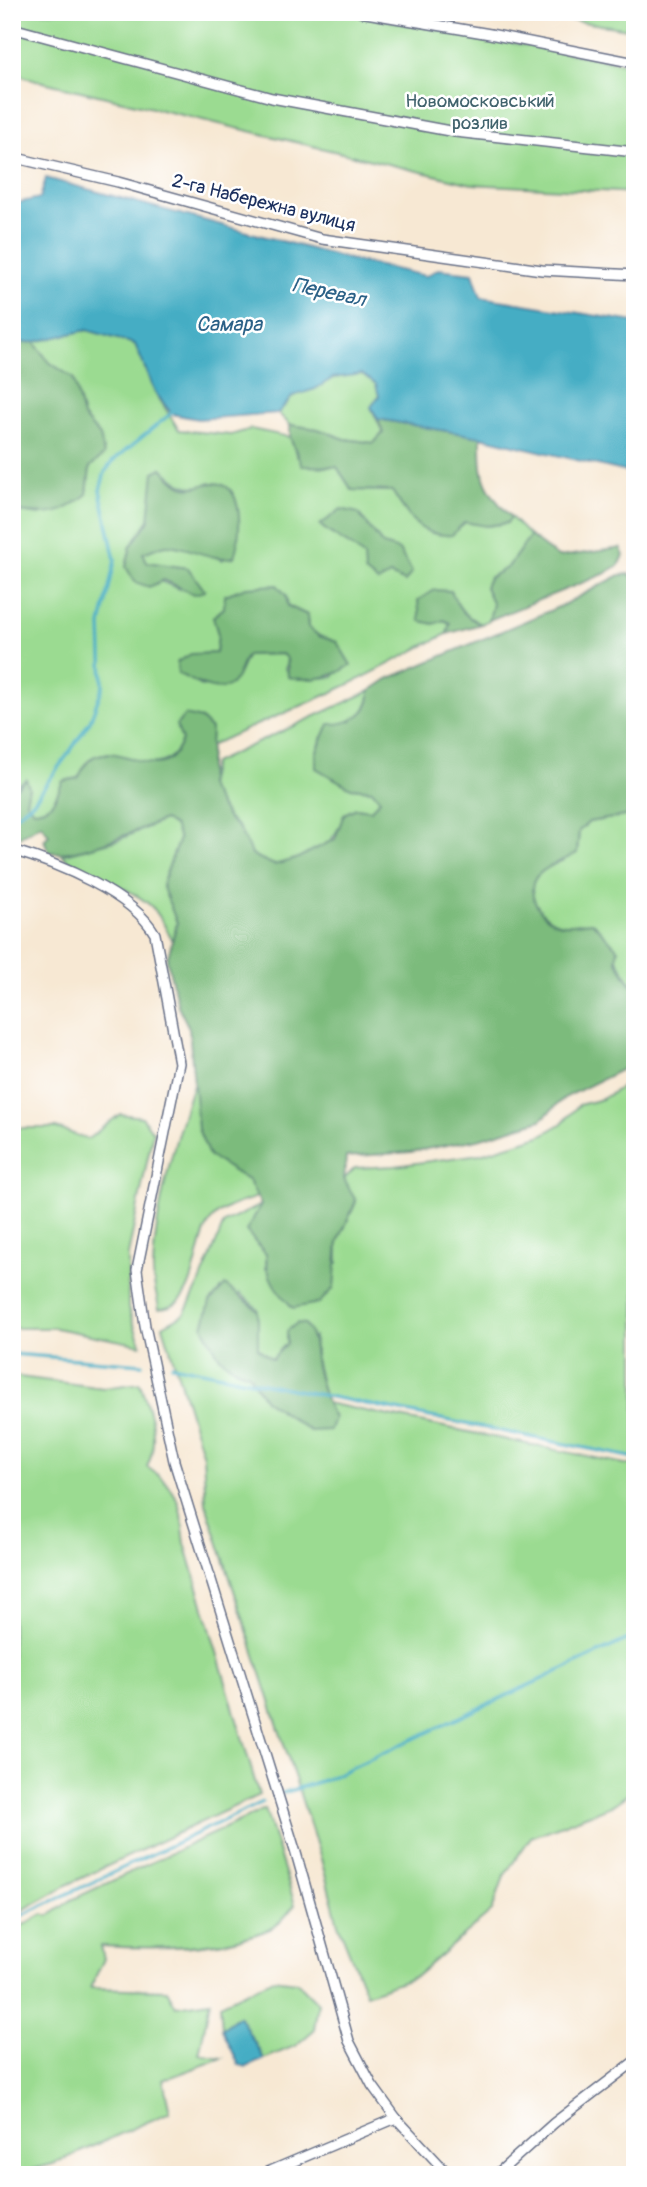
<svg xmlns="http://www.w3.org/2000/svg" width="647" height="2187" font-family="Pangolin,sans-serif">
<rect width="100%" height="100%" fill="#fff"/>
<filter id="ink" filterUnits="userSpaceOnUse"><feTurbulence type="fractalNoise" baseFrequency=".0143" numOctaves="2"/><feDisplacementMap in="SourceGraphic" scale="14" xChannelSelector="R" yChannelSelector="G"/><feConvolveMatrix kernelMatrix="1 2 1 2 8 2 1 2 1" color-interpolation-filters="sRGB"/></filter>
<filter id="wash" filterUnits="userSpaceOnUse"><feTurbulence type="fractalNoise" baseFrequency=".00686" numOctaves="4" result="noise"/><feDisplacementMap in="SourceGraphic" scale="28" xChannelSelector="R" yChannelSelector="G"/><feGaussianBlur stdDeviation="1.57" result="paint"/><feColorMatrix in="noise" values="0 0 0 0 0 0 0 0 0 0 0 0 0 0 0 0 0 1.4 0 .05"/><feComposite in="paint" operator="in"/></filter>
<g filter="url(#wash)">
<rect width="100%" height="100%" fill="#f7e8d3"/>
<g fill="#9bdb91" stroke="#5b8578" stroke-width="2" fill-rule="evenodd">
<polygon points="12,12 341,12 635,65 635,193 472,184 43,82 12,73"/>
<polygon points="516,12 635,12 635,30"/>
<path d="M87,330L135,344L155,392L179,430L231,435L251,429L290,437L297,457L325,467H337L352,490L392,491L402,506L452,534L465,522L487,526L507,523L511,517L530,536L508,567L489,578L485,587L493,604L489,620L481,624C465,617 458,608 451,591L418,600L420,620L434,624L443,620L450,623L447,634C411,651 377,672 341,688C297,709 252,725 208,747L210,729L182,740C166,779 138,759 107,753L78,778L63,782C55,798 53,809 33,810L26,801L29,787L20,782L12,791V519L19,512L40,515L87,494L90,467L100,436L83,417L73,378L49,362L34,342ZM162,468C179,485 189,492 213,483L235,497C240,526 237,534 223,560L202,551L166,544L143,553L147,562L161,565L179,589L126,567L131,546L149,520ZM358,513L383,545L364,557C350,542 335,539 320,525ZM288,606L307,615L308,627L319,636L337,642L334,677L298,679L285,669L287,659L282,654L247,655L235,680L202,687L192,679L191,655L216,653L218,634L213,617L224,608Z"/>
<polygon points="362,374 376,384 379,396 371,407 383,433 374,443 345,439 318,429 290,425 278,413 293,396 315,389 333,378"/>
<path d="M370,691C373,716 339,728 321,738L316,768L351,788L372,790L380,800L371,810L356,808L344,814C333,852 310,855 274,865L252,855L238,827L228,819L208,786L213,763Z"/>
<path d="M635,807V990L603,934L592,922C582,923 568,926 559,923C540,918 523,891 538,875C548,864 564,861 577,853L579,831L589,822L630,815Z"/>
<path d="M164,820L174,825L179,839L162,885L177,923L174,943C167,932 161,915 151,906C125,883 88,878 62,855L118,840Z"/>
<polygon points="635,1079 635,1458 324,1396 316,1363 314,1337 287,1343 272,1359 258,1349 258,1309 240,1293 235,1369 249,1374 264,1399 310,1431 334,1418 326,1403 635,1466 635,1789 611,1806 531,1837 504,1876 492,1911 416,1976 366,1994 338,1924 321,1859 206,1504 203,1456 163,1326 184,1314 199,1285 224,1223 261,1205 254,1241 266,1254 266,1269 338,1263 338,1242 356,1202 344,1179 355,1168 395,1166 480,1154 540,1136 561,1124 579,1105 602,1099"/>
<path d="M194,1081L209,1156L249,1181L257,1197C240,1203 221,1207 210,1222C193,1246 199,1309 159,1309C157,1296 152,1280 153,1267C156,1204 175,1140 194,1081Z"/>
<polygon points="120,1114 142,1117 153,1132 128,1255 128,1308 141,1345 55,1328 12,1328 12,1128 56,1128 88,1139"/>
<path d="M12,1376L104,1388L140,1383C150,1414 160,1437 147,1467C181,1489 180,1505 185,1543L259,1795L69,1884L12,1916Z"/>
<path d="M265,1809L295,1905C288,1912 281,1924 272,1928C226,1949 151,1949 101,1946L104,1959L90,1988L167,1990L176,2006L210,2001L199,2054L222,2058L163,2080L170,2112L53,2164L12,2175V1931L43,1914L49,1916L71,1900Z"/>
<polygon points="273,1979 297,1982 318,2003 314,2030 295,2046 264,2059 239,2016 222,2029 220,2004"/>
</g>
<g fill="#7cbb7b" stroke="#4c756c" stroke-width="2">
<path d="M34,342L49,362L73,378L83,417L100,436L104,455L90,467L87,494C63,515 50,516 19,512L12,519V343Z"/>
<path d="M378,419L481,437C481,478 482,487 511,517L507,523L486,526L465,522L452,535C418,537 409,517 392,491L352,490L337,467L302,466L290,437V425L318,429L345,439L374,443L383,433Z"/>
<path d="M162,468C167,473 174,483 182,486C195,491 202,483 214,483C246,483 241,537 234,557C214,562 190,547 169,545C162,544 150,551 143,553L147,562L188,568L205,591L194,594L164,580L149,587L135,582L126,567L131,546L149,520L154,472Z"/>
<path d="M341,509L358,513L383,545L399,550L412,572L405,582L390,575L378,582L365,572L364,557C350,542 335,539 320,525Z"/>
<polygon points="530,536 558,557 621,548 624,556 619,565 604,574 489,620 493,604 485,587 489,578 508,567"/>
<path d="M630,574L635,579V807L630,815L589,822L579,831L577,853C564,861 549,864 538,875C523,891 540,918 558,923C568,926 582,923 592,922L618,949L616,960L635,990V1063L564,1098L541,1120L478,1139L411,1152L346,1157L344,1179L356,1201L338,1242L334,1288L319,1303L293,1308C277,1291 266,1278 266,1254L246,1231L261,1205L249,1181L209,1156L198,1129L189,1028L178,1006L167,960L177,923L162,885L179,839L174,826L164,820C135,830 78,858 49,852L44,840L49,835L41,824L12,841V791L26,779L29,787L26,801L33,810C53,810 55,798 63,781L78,778C82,771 87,759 95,756C127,742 162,791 182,740L176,725L185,715L201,719L211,729L208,786L228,819L238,827L252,855L274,865L296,859L335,839L344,814L356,808L371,810L380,800L372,790L351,788L316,768V753L329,724C348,725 372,714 370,691L388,679L561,606L620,575Z"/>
<path d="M277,585L286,595L288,606L307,615L308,627L319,636L337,642L351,665C333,678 310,682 288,677L287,659L282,654L247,655C242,662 240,673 235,680C220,700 194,680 178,674L177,662L191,654L216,653L218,634L213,617L224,608L225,595L246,587Z"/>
<path d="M435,590L451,591C458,608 465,617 481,624L447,634L450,623L444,620L434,624L420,621L418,600Z"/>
<path d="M225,1285L258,1310V1348L272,1359L287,1343V1331L297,1323L305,1324C315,1338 313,1349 316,1366C320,1384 325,1402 334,1418L330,1430L310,1431L264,1399L249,1374L235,1369L219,1356L203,1327L210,1302Z"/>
</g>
<g fill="#44adc4" stroke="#306e91" stroke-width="2">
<polygon points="46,178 356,261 426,276 438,269 473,273 481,297 635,322 635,474 481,437 378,419 371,407 379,396 376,384 362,374 333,378 315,389 293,396 278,413 198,419 172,414 155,392 135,344 87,330 34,342 12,343 12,204 40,198"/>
<polygon points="239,2016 264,2059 247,2067 239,2065 222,2029"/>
</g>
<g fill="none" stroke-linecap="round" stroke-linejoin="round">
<g stroke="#44adc4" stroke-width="3.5">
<polyline points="12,818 33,802 71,750 90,721 103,686 101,625 115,560 100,490 105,472 113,461 174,411"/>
<polyline points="12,1354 142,1364"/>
<polyline points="172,1365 635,1458"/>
<polyline points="283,1793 327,1779 635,1636"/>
<polyline points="12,1920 263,1802"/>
</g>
</g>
</g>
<g filter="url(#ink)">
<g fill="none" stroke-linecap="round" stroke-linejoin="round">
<g stroke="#687087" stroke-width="12">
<g id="street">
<polyline points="360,12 490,34 635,63"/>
<polyline points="12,28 272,98 455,132 635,152"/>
<polyline points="12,157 118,182 322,239 542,270 635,275"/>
<path d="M12,850C56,863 132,893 155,934L179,1063L137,1270L145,1326L174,1461L296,1853L349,2041L372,2085L396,2118L449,2175"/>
<polyline points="261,2175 396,2118"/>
<polyline points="427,2175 442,2168"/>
<polyline points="496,2175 554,2123 635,2061"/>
</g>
</g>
<use href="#street" stroke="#fff" stroke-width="9"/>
</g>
</g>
<g text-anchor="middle" stroke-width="5" stroke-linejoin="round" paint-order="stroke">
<g font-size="19" fill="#41636d" stroke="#fff">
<text x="480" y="107">Новомосковський<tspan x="480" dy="22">розлив</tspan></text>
</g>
<g font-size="19" fill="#1b2f5e" stroke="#fff">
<text transform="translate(264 202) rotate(14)" y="7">2-га Набережна вулиця</text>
</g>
<g font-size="21" font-style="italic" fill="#2b6187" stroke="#fff">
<text transform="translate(329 292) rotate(12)" y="7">Перевал</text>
<text x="229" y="331">Самара</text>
</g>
</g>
<rect width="647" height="2187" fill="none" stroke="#fff" stroke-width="42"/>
</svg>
